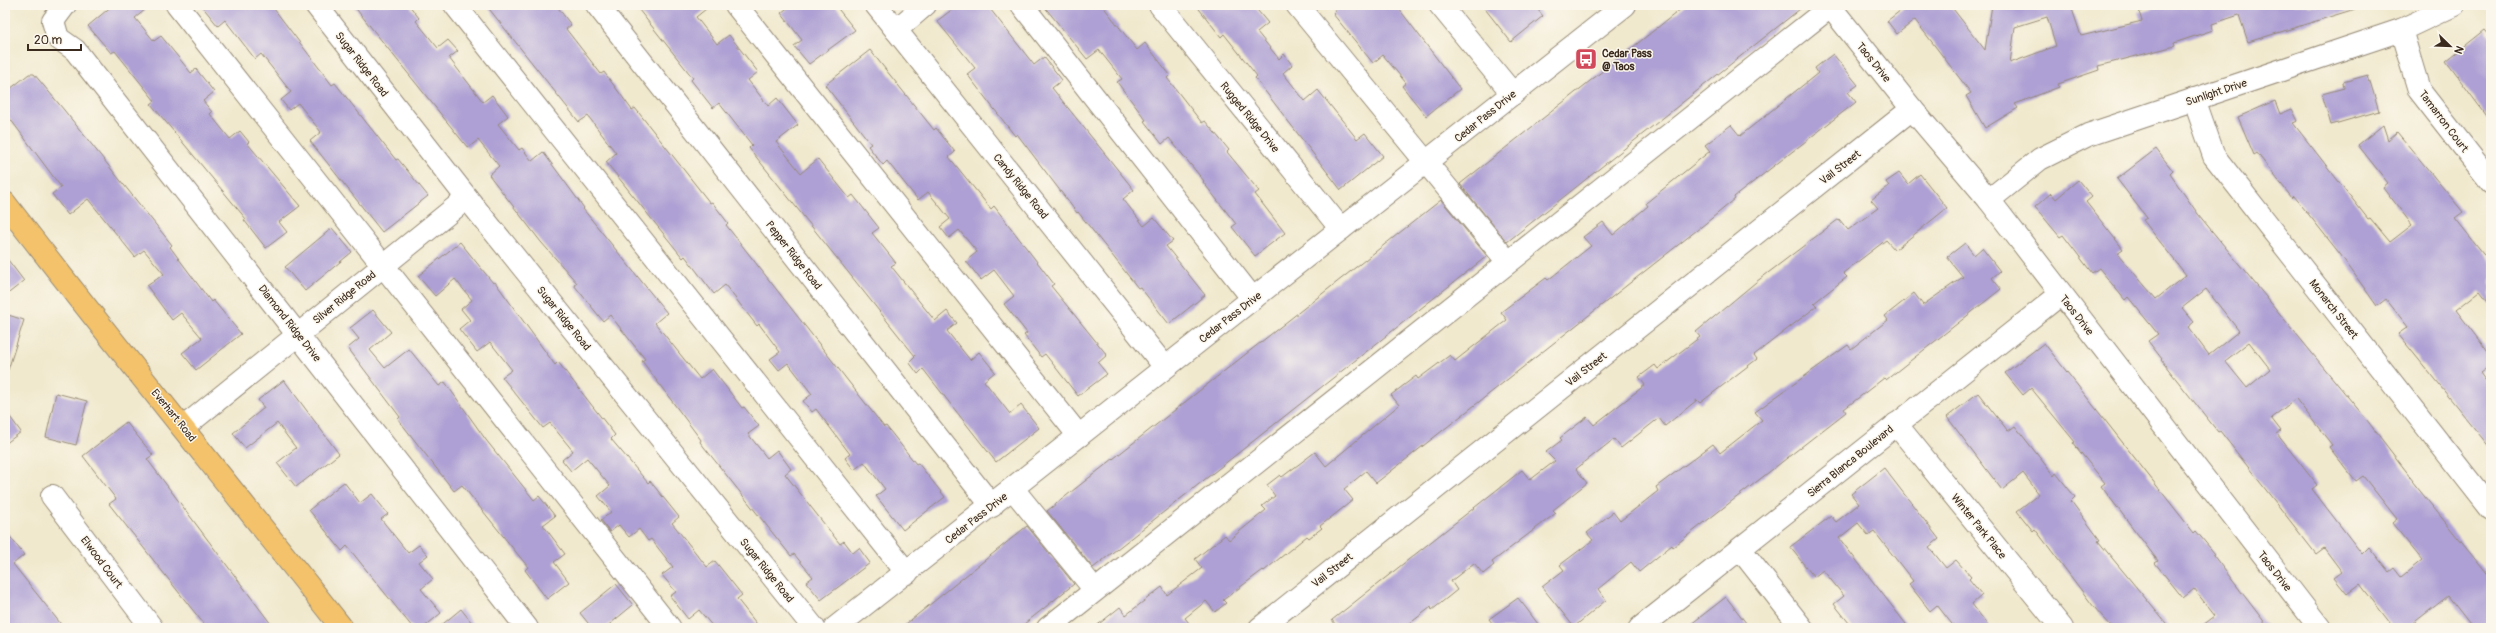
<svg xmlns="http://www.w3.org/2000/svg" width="2496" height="633" font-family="Pangolin,sans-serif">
<rect width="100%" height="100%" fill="#fbf7ec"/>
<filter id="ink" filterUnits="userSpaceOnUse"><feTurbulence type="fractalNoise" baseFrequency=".025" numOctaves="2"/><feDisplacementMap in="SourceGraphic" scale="8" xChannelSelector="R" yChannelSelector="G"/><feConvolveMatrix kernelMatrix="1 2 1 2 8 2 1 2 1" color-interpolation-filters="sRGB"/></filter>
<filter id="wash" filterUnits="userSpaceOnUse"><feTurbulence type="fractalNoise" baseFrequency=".012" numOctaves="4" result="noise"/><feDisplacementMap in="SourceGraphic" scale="16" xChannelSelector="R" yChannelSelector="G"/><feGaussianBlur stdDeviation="0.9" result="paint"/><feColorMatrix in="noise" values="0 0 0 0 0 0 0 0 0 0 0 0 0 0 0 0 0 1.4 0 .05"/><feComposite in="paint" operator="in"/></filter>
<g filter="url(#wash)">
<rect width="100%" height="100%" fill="#f1e9ce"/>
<g id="blocks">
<g fill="#aea0d4" fill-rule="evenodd">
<polygon points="113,5 151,5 135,18 154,41 161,36 191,73 196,69 214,92 203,101 212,112 210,114 230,139 240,131 249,142 247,143 300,206 279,222 287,232 266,248 244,220 246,219 151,104 155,101 115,51 111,53 88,26"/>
<polygon points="201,5 271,5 332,85 335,83 396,160 398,159 428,196 382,232 310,141 321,132 298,103 289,110 281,100 291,92 261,54 255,59 225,20 218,26"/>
<polygon points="353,5 409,5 419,18 416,21 438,48 448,40 458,51 449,58 483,102 492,95 508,116 498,124 519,150 522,148 532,161 543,152 584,208 583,209 667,313 655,323 700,379 712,369 742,408 744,407 759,426 748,434 767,458 777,450 791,469 785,474 840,544 844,541 853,553 859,548 870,563 821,600 806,582 813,577 794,554 791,556 700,442 701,440 642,361 645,359 610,315 603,321 574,285 577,283 541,242 489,175 499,166 478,140 468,148"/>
<polygon points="486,5 556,5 571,25 566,29 601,74 604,72 632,110 635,108 710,203 712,202 728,223 726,225 884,427 886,426 916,464 918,463 945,497 903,530 876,496 885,489 864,462 854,470 845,458 850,454 816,409 812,412 803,401 812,394 788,363 779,370 770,359 780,352 759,324 757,326 725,285 714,294 685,256 683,258 606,162 616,153 588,116 579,122"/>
<polygon points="635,5 711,5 696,17 717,44 729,35 758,72 748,80 768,106 777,98 798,125 776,142 801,173 818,159 849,198 853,195 879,228 872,233 896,263 891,266 935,321 947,311 957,323 947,331 970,360 979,352 995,372 984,381 992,391 1010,414 1021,405 1039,428 996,462 923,369 918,374 909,362 915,356 749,148 752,145 719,103 713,108 691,80 693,78"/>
<polygon points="791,5 835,5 855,30 809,64 794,46 802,40 781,13"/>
<polygon points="958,5 987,5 1034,65 1044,57 1062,80 1052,88 1134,190 1123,199 1144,226 1154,218 1173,241 1166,246 1205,295 1169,324 1140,287 1138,288 1078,212 1077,213 1017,134 1015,136 967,74 975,68 937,21"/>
<polygon points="1043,5 1102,5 1137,50 1145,43 1170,75 1167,78 1202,123 1205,121 1229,150 1227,152 1259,191 1255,194 1285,233 1255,256 1232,227 1236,224 1203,182 1204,181 1169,138 1162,144 1144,121 1146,120 1117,82 1122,79 1099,50 1087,59"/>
<polygon points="1196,5 1253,5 1268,23 1257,32 1279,59 1284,54 1292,65 1283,73 1305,101 1318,90 1357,139 1365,133 1383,156 1341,190 1255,78 1257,76 1224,34 1221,37"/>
<polygon points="1332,5 1396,5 1460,89 1426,116 1402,86 1406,83 1383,55 1373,63 1333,14 1336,11"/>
<polygon points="1482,5 1534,5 1543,16 1511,42"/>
<polygon points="1686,5 1805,5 1507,242 1460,184"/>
<path d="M1903,5H1950L1985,50L1992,5H2074L2075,9H2072L2081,36L2142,21L2139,12L2165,5H2355V9L2248,42L2239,15L2212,24L2213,30L2174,43L2175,46L2098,66L2099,70L2058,84L2059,87L2015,104L2018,108L1985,128L1966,96L1971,93L1915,20L1897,34L1887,21L1905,7ZM2047,17L2056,46L2010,63L2015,27Z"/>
<polygon points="2485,30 2491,37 2491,122 2446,61"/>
<polygon points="870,50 934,130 936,128 955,152 949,157 991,209 994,206 1054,284 1051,286 1107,355 1098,363 1107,374 1078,396 1045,354 1041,357 1024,335 1027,333 1004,304 1014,296 994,270 981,280 966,261 977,252 959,230 949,238 940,227 950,219 928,192 918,200 887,161 883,165 868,146 871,144 825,85"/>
<polygon points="1833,54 1858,85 1848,92 1856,102 1734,197 1735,199 1706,223 1376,483 1366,471 1344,489 1353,500 1320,526 1322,528 1309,538 1307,536 1264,571 1263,570 1223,600 1226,603 1215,612 1206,601 1185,618 1193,628 1094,628 1120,607 1126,615 1162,587 1167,595 1202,568 1195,559 1225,535 1229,540 1266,510 1262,506 1275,496 1267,485 1280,475 1282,477 1315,452 1326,466 1399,405 1391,395 1416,376 1418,379 1450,355 1455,361 1507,320 1501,312 1546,278 1548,280 1591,246 1583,237 1603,222 1613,235 1648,206 1646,203 1710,151 1705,145 1731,125 1740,136 1818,73 1815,68"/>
<polygon points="29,74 34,74 64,110 172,245 170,247 211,302 213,300 241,334 196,370 182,353 202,338 181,313 172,320 147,286 164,274 144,250 135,257 88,199 68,215 52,194 61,187 5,112 5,93"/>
<polygon points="2368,75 2379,111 2331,125 2322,94 2344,88 2343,82"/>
<polygon points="2275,101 2280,114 2292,109 2298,121 2293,123 2368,219 2370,218 2390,242 2412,225 2383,187 2388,183 2358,145 2383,125 2388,140 2397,132 2463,212 2455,218 2491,263 2491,305 2480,291 2456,310 2491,356 2491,365 2480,373 2491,388 2491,449 2398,334 2408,327 2386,299 2377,306 2340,254 2294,196 2292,198 2257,153 2254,155 2238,117"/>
<path d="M2156,149L2173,171L2170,174L2198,214L2366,419L2413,480L2412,481L2491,579V622L2483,628H2473L2448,596L2407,628H2394L2360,584L2347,594L2334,578L2342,572L2324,548L2316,554L2220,431L2218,432L2161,360L2162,359L2148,341L2158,334L2128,297L2125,300L2099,268L2092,273L2063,235L2060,237L2035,207L2051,193L2056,199L2078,180L2092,197L2086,202L2123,249L2117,253L2156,299L2186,275L2143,220L2147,218L2117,179ZM2206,289L2239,331L2209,355L2188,327L2194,322L2182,308ZM2249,342L2270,369L2247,388L2225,361ZM2296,399L2332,445L2329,447L2356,481L2363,476L2397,519L2392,523L2422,560L2401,577L2394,568L2389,572L2369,547L2362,554L2312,489L2317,485L2277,434L2281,431L2271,418Z"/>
<polygon points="1899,173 1908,184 1920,174 1947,208 1895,250 1886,240 1843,273 1847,277 1814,303 1817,306 1754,355 1757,359 1700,403 1697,400 1665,426 1659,418 1621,448 1614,439 1576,469 1587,483 1553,510 1556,513 1492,562 1494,565 1483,574 1474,563 1451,581 1457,590 1432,610 1431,607 1404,628 1338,628 1332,620 1522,470 1530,480 1555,461 1546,452 1562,440 1560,438 1587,417 1594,425 1645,385 1639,377 1655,365 1658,369 1700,337 1696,332 1756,282 1839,219 1848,230 1878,208 1871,200 1889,186 1886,182"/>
<polygon points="1441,200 1487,256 1093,568 1047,511"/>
<polygon points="332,228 352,252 305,291 285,267"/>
<polygon points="460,242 493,283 495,282 555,365 558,362 615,435 611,439 648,483 650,481 679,517 672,523 707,567 715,561 742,595 737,599 760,628 714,628 699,610 688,619 670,596 676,592 662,575 673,567 651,539 648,541 639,529 629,537 619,525 610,532 601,520 611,512 598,496 610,486 587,458 571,471 562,460 573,451 550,423 543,428 502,377 512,370 490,342 477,352 459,329 470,320 461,309 472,300 455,279 435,296 418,276"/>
<polygon points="1965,243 1974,255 1982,248 2000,271 1992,278 2001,289 1886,380 1884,378 1844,409 1846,412 1673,547 1672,545 1639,572 1631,562 1598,589 1606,600 1574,627 1542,587 1564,570 1560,565 1593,540 1587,533 1613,512 1620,521 1658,491 1656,487 1713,444 1720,453 1762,420 1755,412 1848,345 1851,349 1888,320 1885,316 1914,293 1923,305 1963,277 1947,257"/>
<polygon points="5,256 24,281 5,296"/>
<polygon points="373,310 391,332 370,350 385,368 409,349 439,386 445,382 486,440 534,500 539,496 555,516 543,525 565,554 554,562 569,582 547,599 525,570 528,567 462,485 454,491 398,419 400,417 348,348 359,339 350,328"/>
<polygon points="5,314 24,320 8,370 5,369"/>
<polygon points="2044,343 2194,533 2196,531 2215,554 2213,555 2269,628 2199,628 2215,616 2194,589 2183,598 2155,563 2158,561 2101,486 2105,483 2073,443 2075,442 2031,388 2023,395 2005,373"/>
<polygon points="284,380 339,454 296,487 277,463 296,448 277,423 245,448 233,433 264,408 258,400"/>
<polygon points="56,393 87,401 76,445 46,437"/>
<polygon points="1978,393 2008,431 2015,426 2054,476 2056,473 2075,497 2071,501 2100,540 2098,541 2170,628 2113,628 2094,607 2035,529 2033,531 2017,511 2039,494 2023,473 2002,490 1947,417"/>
<polygon points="5,410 21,432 5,444"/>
<polygon points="126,422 153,455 147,459 274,628 207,628 109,504 116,499 83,456"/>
<polygon points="1884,468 1939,539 1929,547 1946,568 1956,560 1971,577 1969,579 1982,595 1972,604 1990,628 1955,628 1937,605 1930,611 1909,584 1913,581 1874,531 1868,535 1858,523 1839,538 1909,628 1853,628 1834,604 1844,596 1823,570 1814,577 1790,547 1831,516 1836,522 1859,504 1851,494"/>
<polygon points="344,482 360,503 372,494 388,514 381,519 408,553 419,545 428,555 419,562 433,579 421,589 441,613 423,628 413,628 347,546 342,551 309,510"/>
<polygon points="1027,526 1074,584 1043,609 1019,628 901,628"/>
<polygon points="5,530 24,555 13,564 64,628 5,628"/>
<polygon points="616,584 633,605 605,628 592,628 580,613"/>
<polygon points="1726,597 1750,628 1686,628"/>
<polygon points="1518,598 1526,608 1541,628 1496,628 1489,619"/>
<polygon points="461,609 476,628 438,628"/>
</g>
</g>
</g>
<g filter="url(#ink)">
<use href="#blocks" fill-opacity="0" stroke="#968a76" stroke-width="1"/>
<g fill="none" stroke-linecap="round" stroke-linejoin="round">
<g stroke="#968a76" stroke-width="24">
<g id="minor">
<polyline points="65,5 53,21 58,38 75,50 527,628"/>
<polyline points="177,5 670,628"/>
<polyline points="316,5 467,198 814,628"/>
<polyline points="455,5 907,573"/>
<polyline points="597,5 992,506"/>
<polyline points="736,5 1079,436"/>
<polyline points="876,5 1165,367"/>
<polyline points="1022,5 1253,299"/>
<polyline points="1160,5 1341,229"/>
<polyline points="1297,5 1508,262"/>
<polyline points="1440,5 1513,94"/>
<polyline points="1829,5 1912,109 1989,200 2320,628"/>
<polyline points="896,30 925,5"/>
<polyline points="2401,30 2419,90 2491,182"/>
<polyline points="2194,99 2214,156 2491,509"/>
<polyline points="1989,200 2040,159 2088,135 2401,30 2454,5"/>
<polyline points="1896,424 2062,628"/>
<polyline points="184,427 467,198"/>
<polyline points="1013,489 1095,590"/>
<polyline points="52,496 152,628"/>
<polyline points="1741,550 1802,628"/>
<polyline points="835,628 1625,5"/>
<polyline points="1048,628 1830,7"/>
<polyline points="1260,628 1912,109"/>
<polyline points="1640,628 2061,294"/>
</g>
</g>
<g stroke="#968a76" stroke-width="24">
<path id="major" d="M5,203C115,346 230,486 342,628"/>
</g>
<use href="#minor" stroke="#fff" stroke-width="22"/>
<use href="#major" stroke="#f3c26a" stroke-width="22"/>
</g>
</g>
<defs>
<g id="bus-square" transform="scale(1.15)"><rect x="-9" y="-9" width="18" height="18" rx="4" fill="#d1495b" stroke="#fbf7ec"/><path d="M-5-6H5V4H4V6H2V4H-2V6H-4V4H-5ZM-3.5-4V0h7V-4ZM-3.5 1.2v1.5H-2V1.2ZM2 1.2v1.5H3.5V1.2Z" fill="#fff"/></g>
</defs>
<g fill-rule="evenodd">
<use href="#bus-square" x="1586" y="59"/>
</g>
<g text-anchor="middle" stroke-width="3" stroke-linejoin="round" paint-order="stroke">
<g font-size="11" font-weight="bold" fill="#3b2a1e" stroke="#fbf7ec" text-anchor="start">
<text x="1602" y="57">Cedar Pass<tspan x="1602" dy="13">@ Taos</tspan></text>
</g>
<g font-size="11" fill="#3b2a1e" stroke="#fbf7ec">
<text transform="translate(1874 62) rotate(51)" y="4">Taos Drive</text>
<text transform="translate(362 64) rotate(52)" y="4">Sugar Ridge Road</text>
<text transform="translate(2216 92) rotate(-18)" y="4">Sunlight Drive</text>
<text transform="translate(1485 116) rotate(-39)" y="4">Cedar Pass Drive</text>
<text transform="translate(1250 117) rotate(51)" y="4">Rugged Ridge Drive</text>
<text transform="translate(2444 121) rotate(53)" y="4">Tamarron Court</text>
<text transform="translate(1840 167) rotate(-38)" y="4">Vail Street</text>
<text transform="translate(1021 186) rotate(51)" y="4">Candy Ridge Road</text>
<text transform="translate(794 255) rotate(52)" y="4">Pepper Ridge Road</text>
<text transform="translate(344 297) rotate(-39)" y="4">Silver Ridge Road</text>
<text transform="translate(2334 309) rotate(52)" y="4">Monarch Street</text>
<text transform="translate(2077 315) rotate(52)" y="4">Taos Drive</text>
<text transform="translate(1230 317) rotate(-38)" y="4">Cedar Pass Drive</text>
<text transform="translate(564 318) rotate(51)" y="4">Sugar Ridge Road</text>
<text transform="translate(290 323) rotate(52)" y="4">Diamond Ridge Drive</text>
<text transform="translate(1586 369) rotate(-38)" y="4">Vail Street</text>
<text transform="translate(174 415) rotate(51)" y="4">Everhart Road</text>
<text transform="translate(1850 461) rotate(-39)" y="4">Sierra Blanca Boulevard</text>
<text transform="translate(976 518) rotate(-38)" y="4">Cedar Pass Drive</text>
<text transform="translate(1979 526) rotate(51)" y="4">Winter Park Place</text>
<text transform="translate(102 562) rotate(53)" y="4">Elwood Court</text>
<text transform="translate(767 570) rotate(51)" y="4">Sugar Ridge Road</text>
<text transform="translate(1332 570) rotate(-38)" y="4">Vail Street</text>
<text transform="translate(2275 571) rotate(52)" y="4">Taos Drive</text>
</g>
</g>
<rect width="2496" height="633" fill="none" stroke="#fbf7ec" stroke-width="20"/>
<g transform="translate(2450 46) rotate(113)" stroke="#fbf7ec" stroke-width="3" paint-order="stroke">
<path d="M0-3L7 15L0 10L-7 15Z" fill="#3b2a1e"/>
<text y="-6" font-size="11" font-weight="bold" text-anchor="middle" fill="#3b2a1e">N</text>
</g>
<path d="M28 44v6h53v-6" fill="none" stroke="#3b2a1e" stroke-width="2"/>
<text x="34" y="44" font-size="12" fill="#3b2a1e" stroke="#fbf7ec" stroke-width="3" paint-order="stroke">20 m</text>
</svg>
